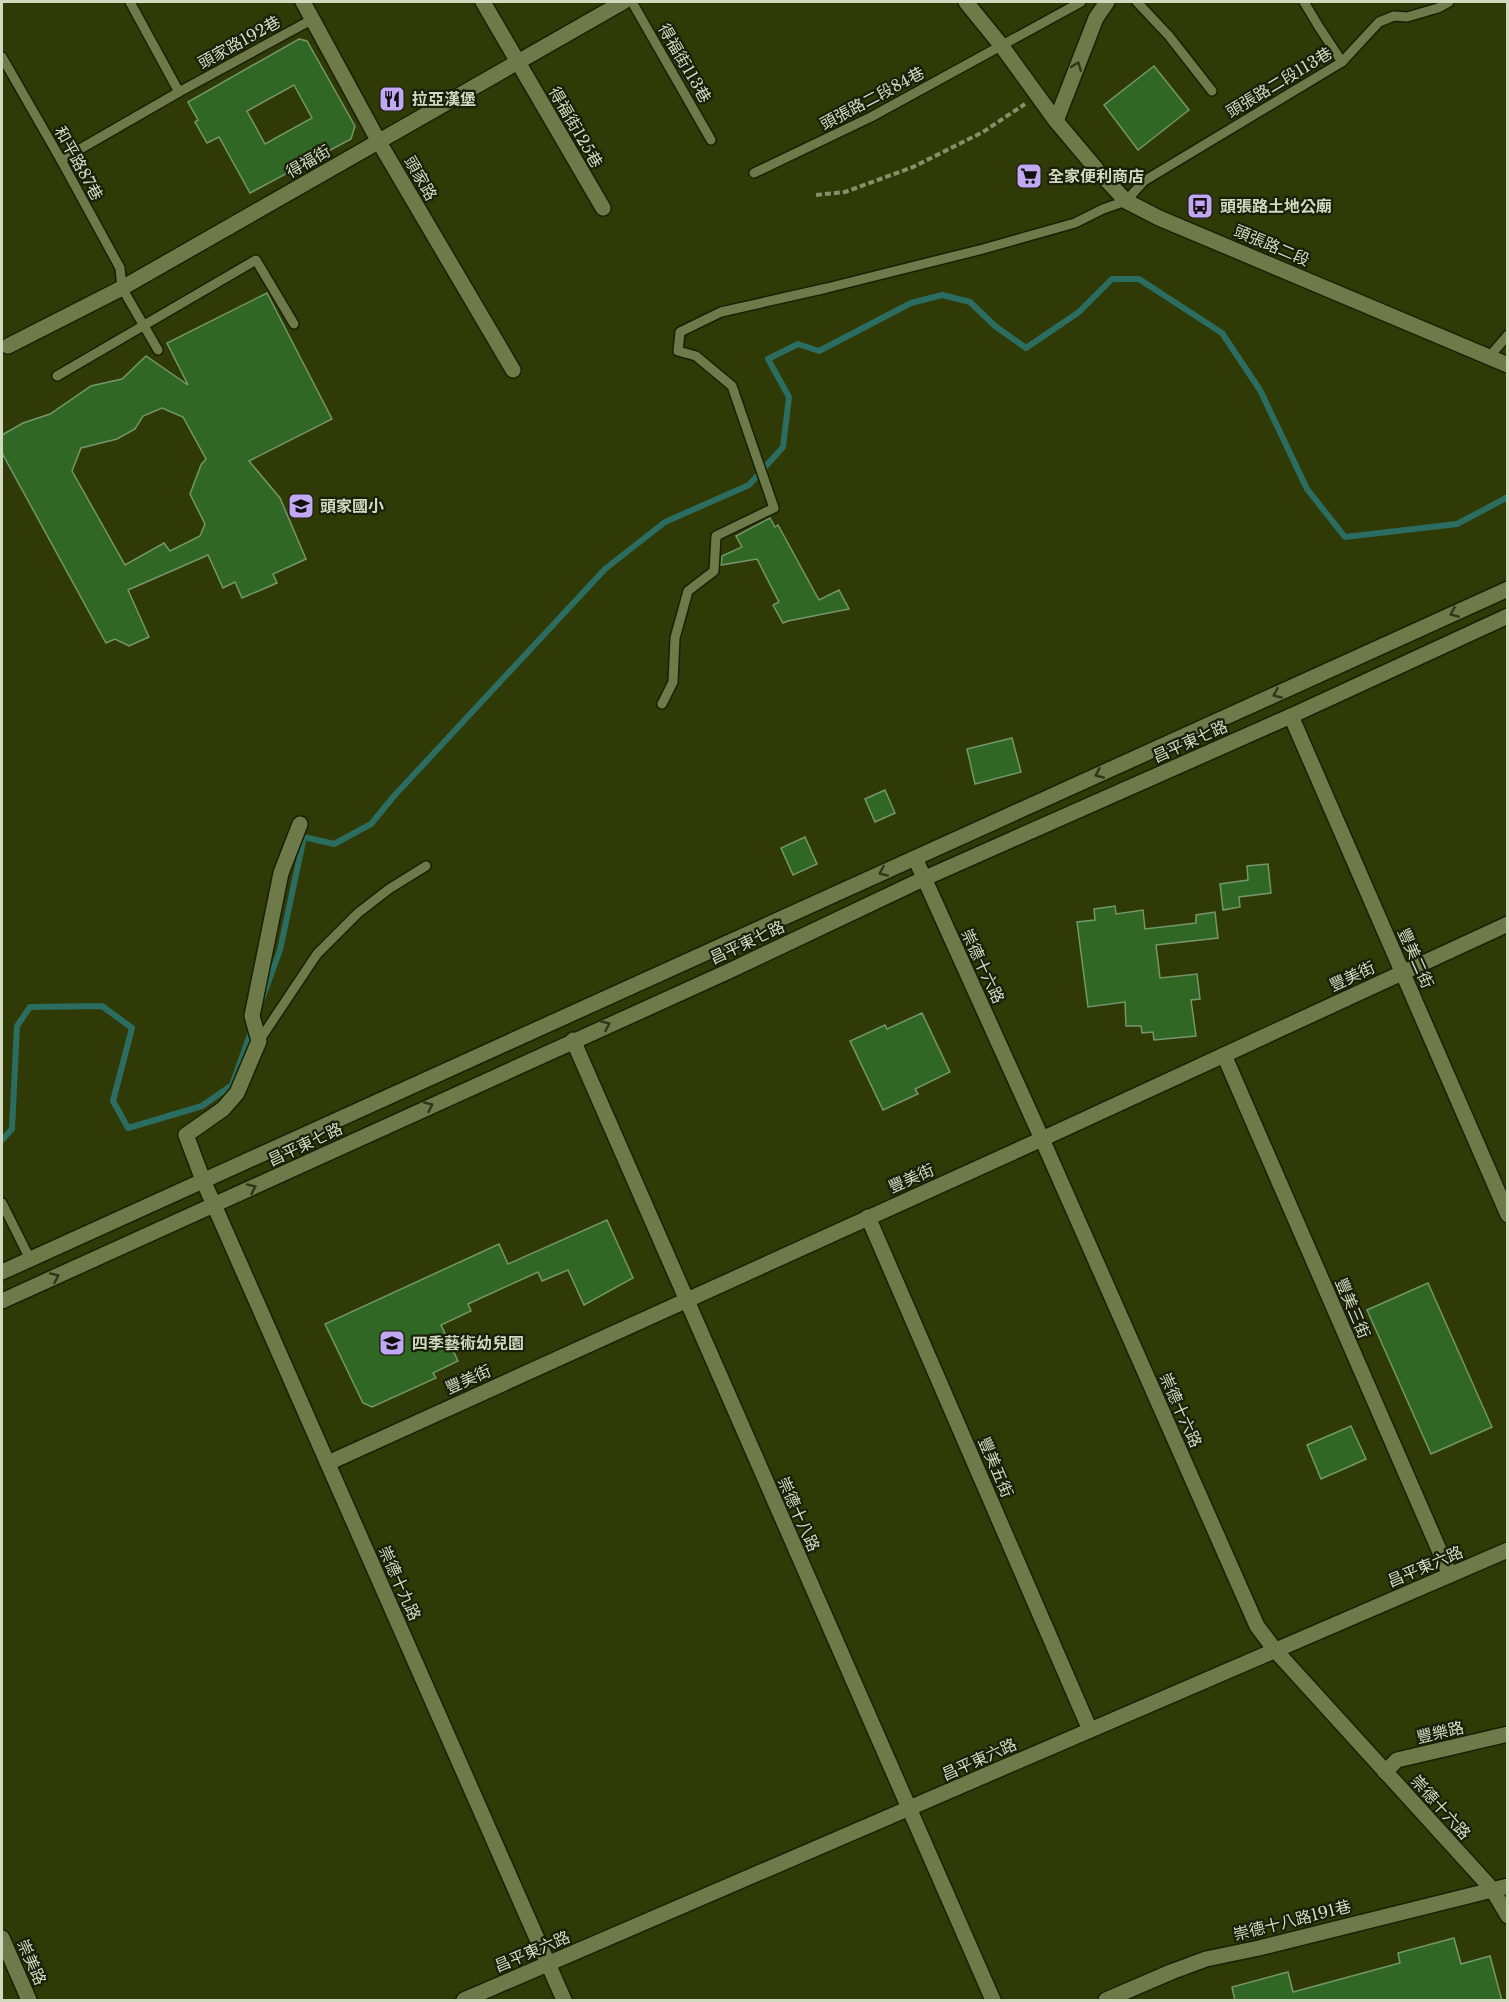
<svg xmlns="http://www.w3.org/2000/svg" width="1509" height="2002" font-family="'Libre Baskerville','Noto Sans TC',serif">
<rect width="100%" height="100%" fill="#303a06"/>
<g fill="none" stroke-linecap="round" stroke-linejoin="round">
<g stroke="#2c6d61" stroke-width="6">
<polyline points="261,1002 280,950 304,837 334,844 371,824 394,796 605,569 665,522 749,485 783,447 789,397 768,359 798,344 819,351 911,303 942,295 970,302 995,326 1026,348 1079,312 1112,279 1139,279 1222,333 1260,390 1307,489 1345,537 1457,524 1508,497"/>
<polyline points="2,1140 12,1129 17,1026 30,1007 102,1006 132,1028 113,1101 128,1128 202,1106 232,1085 252,1029"/>
</g>
</g>
<g fill="#316724" stroke="#74966c" stroke-width="1.5" fill-rule="evenodd">
<path d="M299,39L307,41L355,126L351,139L250,193L219,137L207,143L195,122L198,120L188,102ZM294,85L312,118L265,144L247,111Z"/>
<polygon points="1154,66 1189,110 1138,150 1104,105"/>
<path d="M267,293L332,419L249,461L280,498L306,559L273,574L277,583L242,598L235,582L223,588L208,555L128,590L149,637L129,646L115,639L106,643L2,453V435L23,423L50,414L91,386L122,379L146,356L188,385L167,343ZM162,408L183,417L206,459L201,465L190,494L205,524L200,536L170,551L164,543L125,565L72,471L81,448L117,439L135,429L143,416Z"/>
<polygon points="770,518 775,527 778,525 819,600 839,590 849,609 788,621 783,623 773,605 779,602 757,559 721,565 722,556 742,547 736,536"/>
<polygon points="1012,738 1021,772 975,784 967,749"/>
<polygon points="885,790 895,813 875,822 865,799"/>
<polygon points="805,837 817,864 793,875 781,848"/>
<polygon points="1268,864 1271,893 1239,897 1240,907 1223,910 1220,884 1248,880 1247,866"/>
<polygon points="1115,906 1116,914 1143,910 1145,929 1196,923 1196,915 1215,912 1218,938 1156,945 1160,978 1197,974 1200,999 1191,1000 1196,1036 1154,1040 1153,1032 1142,1033 1141,1026 1126,1026 1125,1002 1088,1007 1077,922 1095,920 1094,909"/>
<polygon points="922,1013 950,1072 915,1089 918,1094 883,1110 850,1041 885,1025 887,1029"/>
<polygon points="607,1220 633,1278 584,1305 568,1270 542,1281 538,1272 468,1304 471,1311 441,1325 458,1361 433,1373 436,1378 372,1407 363,1403 325,1324 499,1244 508,1264"/>
<polygon points="1428,1283 1492,1427 1431,1454 1367,1310"/>
<polygon points="1351,1426 1366,1459 1321,1479 1307,1445"/>
<polygon points="1454,1938 1461,1964 1490,1956 1502,2001 1235,2001 1232,1987 1288,1972 1293,1992 1400,1963 1398,1953"/>
</g>
<g fill="none" stroke-linecap="round" stroke-linejoin="round">
<g stroke="#192000" stroke-width="12">
<g id="lane">
<polyline points="130,2 179,92"/>
<polyline points="632,2 711,140"/>
<polyline points="1137,2 1169,36 1212,91"/>
<polyline points="1304,2 1319,27 1342,62"/>
<polyline points="2,57 61,160 120,268 122,288 158,350"/>
<polyline points="61,160 179,92 313,19"/>
<polyline points="754,173 871,117 1081,2"/>
<polyline points="1489,357 1508,335"/>
<polyline points="57,376 256,260 294,324"/>
<polyline points="662,704 673,682 675,638 688,591 714,571 716,536 774,508 732,386 696,356 678,351 680,332 721,312 827,288 983,249 1075,223 1103,209 1126,201 1144,181 1342,62 1379,22 1394,16 1407,17 1438,8 1449,2"/>
<polyline points="259,1041 317,954 358,913 389,889 426,866"/>
<polyline points="2,1203 30,1259"/>
</g>
</g>
<g stroke="#192000" stroke-width="18">
<g id="street">
<polyline points="303,2 379,142 513,370"/>
<polyline points="483,2 603,208"/>
<polyline points="1056,121 1096,18 1107,2"/>
<polyline points="8,346 122,288 623,2"/>
<polyline points="1291,716 1508,1215"/>
<polyline points="915,858 1042,1139 1257,1626 1275,1650 1492,1889 1508,1916"/>
<polyline points="573,1040 993,2000"/>
<polyline points="1224,1055 1450,1575"/>
<polyline points="203,1180 186,1135 223,1109 237,1093 259,1041 252,1016 281,873 300,824"/>
<polyline points="868,1217 1090,1730"/>
<polyline points="328,1463 1042,1139 1508,924"/>
<polyline points="1385,1772 1397,1760 1508,1734"/>
<polyline points="2,1938 29,2000"/>
<polyline points="464,2000 1508,1550"/>
<polyline points="1106,2000 1171,1972 1206,1959 1259,1948 1508,1886"/>
</g>
</g>
<g stroke="#192000" stroke-width="18">
<g id="secondary">
<polyline points="966,2 1001,45 1056,121 1098,171 1126,201 1159,218 1508,365"/>
<polyline points="203,1180 564,2000"/>
<polyline points="2,1272 1508,589"/>
<polyline points="2,1301 729,971 923,879 1291,716 1508,616"/>
</g>
</g>
<polyline stroke="#868f69" stroke-width="4" stroke-dasharray="6 3" stroke-linecap="butt" points="816,195 845,192 913,167 983,132 1025,104"/>
<use href="#lane" stroke="#6e7a49" stroke-width="9"/>
<use href="#street" stroke="#6e7a49" stroke-width="15"/>
<use href="#secondary" stroke="#6e7a49" stroke-width="15"/>
</g>
<defs><path id="oneway-chevron" d="M-2-3.5L2.5 0L-2 3.5" fill="none" stroke-width="1.6" stroke-linecap="round" stroke-linejoin="round" transform="scale(1.5)"/></defs>
<g stroke="#2f361a">
<use href="#oneway-chevron" transform="translate(1077 66) rotate(-69)"/>
<use href="#oneway-chevron" transform="translate(1454 613) rotate(156)"/>
<use href="#oneway-chevron" transform="translate(1277 694) rotate(156)"/>
<use href="#oneway-chevron" transform="translate(1099 774) rotate(156)"/>
<use href="#oneway-chevron" transform="translate(883 872) rotate(156)"/>
<use href="#oneway-chevron" transform="translate(606 1025) rotate(-24)"/>
<use href="#oneway-chevron" transform="translate(429 1106) rotate(-25)"/>
<use href="#oneway-chevron" transform="translate(252 1188) rotate(-25)"/>
<use href="#oneway-chevron" transform="translate(55 1277) rotate(-24)"/>
</g>
<defs>
<g id="restaurant-square" transform="scale(1.35)"><rect x="-9" y="-9" width="18" height="18" rx="4" fill="#c2a8f3" stroke="#1a1f0b"/><path d="M-5-6h1v4h1v-4h1v4h1v-4h1v5L-1.5 .5V6h-2V.5L-5-1ZM5-6V6H3V1.5H1.5Q1.5-4 5-6Z" fill="#111"/></g>
<g id="supermarket-square" transform="scale(1.35)"><rect x="-9" y="-9" width="18" height="18" rx="4" fill="#c2a8f3" stroke="#1a1f0b"/><path d="M-6-5.5h2.5l.6 2H6L4.5 2H-2.5L-4.4-4H-6ZM-1.5 3.2a1.3 1.3 0 1 0 .1 0ZM3 3.2a1.3 1.3 0 1 0 .1 0Z" fill="#111"/></g>
<g id="bus-square" transform="scale(1.35)"><rect x="-9" y="-9" width="18" height="18" rx="4" fill="#c2a8f3" stroke="#1a1f0b"/><path d="M-5-6H5V4H4V6H2V4H-2V6H-4V4H-5ZM-3.5-4V0h7V-4ZM-3.5 1.2v1.5H-2V1.2ZM2 1.2v1.5H3.5V1.2Z" fill="#111"/></g>
<g id="school-square" transform="scale(1.35)"><rect x="-9" y="-9" width="18" height="18" rx="4" fill="#c2a8f3" stroke="#1a1f0b"/><path d="M0-5L7-2L0 1L-7-2ZM-4 1L0 2.5L4 1V4Q0 6-4 4Z" fill="#111"/></g>
</defs>
<g fill-rule="evenodd">
<use href="#restaurant-square" x="392" y="99"/>
<use href="#supermarket-square" x="1029" y="176"/>
<use href="#bus-square" x="1200" y="206"/>
<use href="#school-square" x="301" y="506"/>
<use href="#school-square" x="392" y="1343"/>
</g>
<g text-anchor="middle" stroke-width="4.5" stroke-linejoin="round" paint-order="stroke">
<g font-size="16" fill="#d1d9bf" stroke="#1a1f0b">
<text transform="translate(239 42) rotate(-29)" y="6">頭家路192巷</text>
<text transform="translate(685 63) rotate(60)" y="6">得福街113巷</text>
<text transform="translate(1279 82) rotate(-31)" y="6">頭張路二段113巷</text>
<text transform="translate(872 98) rotate(-28)" y="6">頭張路二段84巷</text>
<text transform="translate(576 127) rotate(60)" y="6">得福街125巷</text>
<text transform="translate(308 161) rotate(-30)" y="6">得福街</text>
<text transform="translate(79 163) rotate(61)" y="6">和平路87巷</text>
<text transform="translate(421 178) rotate(60)" y="6">頭家路</text>
<text transform="translate(1272 245) rotate(23)" y="6">頭張路二段</text>
<text transform="translate(1190 741) rotate(-24)" y="6">昌平東七路</text>
<text transform="translate(747 942) rotate(-25)" y="6">昌平東七路</text>
<text transform="translate(1416 958) rotate(66)" y="6">豐美二街</text>
<text transform="translate(983 966) rotate(65)" y="6">崇德十六路</text>
<text transform="translate(1352 976) rotate(-25)" y="6">豐美街</text>
<text transform="translate(305 1144) rotate(-25)" y="6">昌平東七路</text>
<text transform="translate(911 1178) rotate(-24)" y="6">豐美街</text>
<text transform="translate(1353 1308) rotate(67)" y="6">豐美三街</text>
<text transform="translate(468 1379) rotate(-24)" y="6">豐美街</text>
<text transform="translate(1181 1410) rotate(66)" y="6">崇德十六路</text>
<text transform="translate(996 1467) rotate(67)" y="6">豐美五街</text>
<text transform="translate(799 1514) rotate(66)" y="6">崇德十八路</text>
<text transform="translate(1425 1566) rotate(-23)" y="6">昌平東六路</text>
<text transform="translate(400 1583) rotate(66)" y="6">崇德十九路</text>
<text transform="translate(1440 1732) rotate(-13)" y="6">豐樂路</text>
<text transform="translate(979 1759) rotate(-24)" y="6">昌平東六路</text>
<text transform="translate(1441 1807) rotate(48)" y="6">崇德十六路</text>
<text transform="translate(1292 1920) rotate(-14)" y="6">崇德十八路191巷</text>
<text transform="translate(532 1951) rotate(-23)" y="6">昌平東六路</text>
<text transform="translate(32 1962) rotate(66)" y="6">崇美路</text>
</g>
<g font-size="16" font-weight="bold" fill="#d1d9bf" stroke="#1a1f0b" text-anchor="start">
<text x="412" y="105">拉亞漢堡</text>
<text x="1048" y="182">全家便利商店</text>
<text x="1220" y="212">頭張路土地公廟</text>
<text x="320" y="512">頭家國小</text>
<text x="412" y="1349">四季藝術幼兒園</text>
</g>
</g>
<rect width="1509" height="2002" fill="none" stroke="#d1d9bf" stroke-width="6"/>
</svg>
